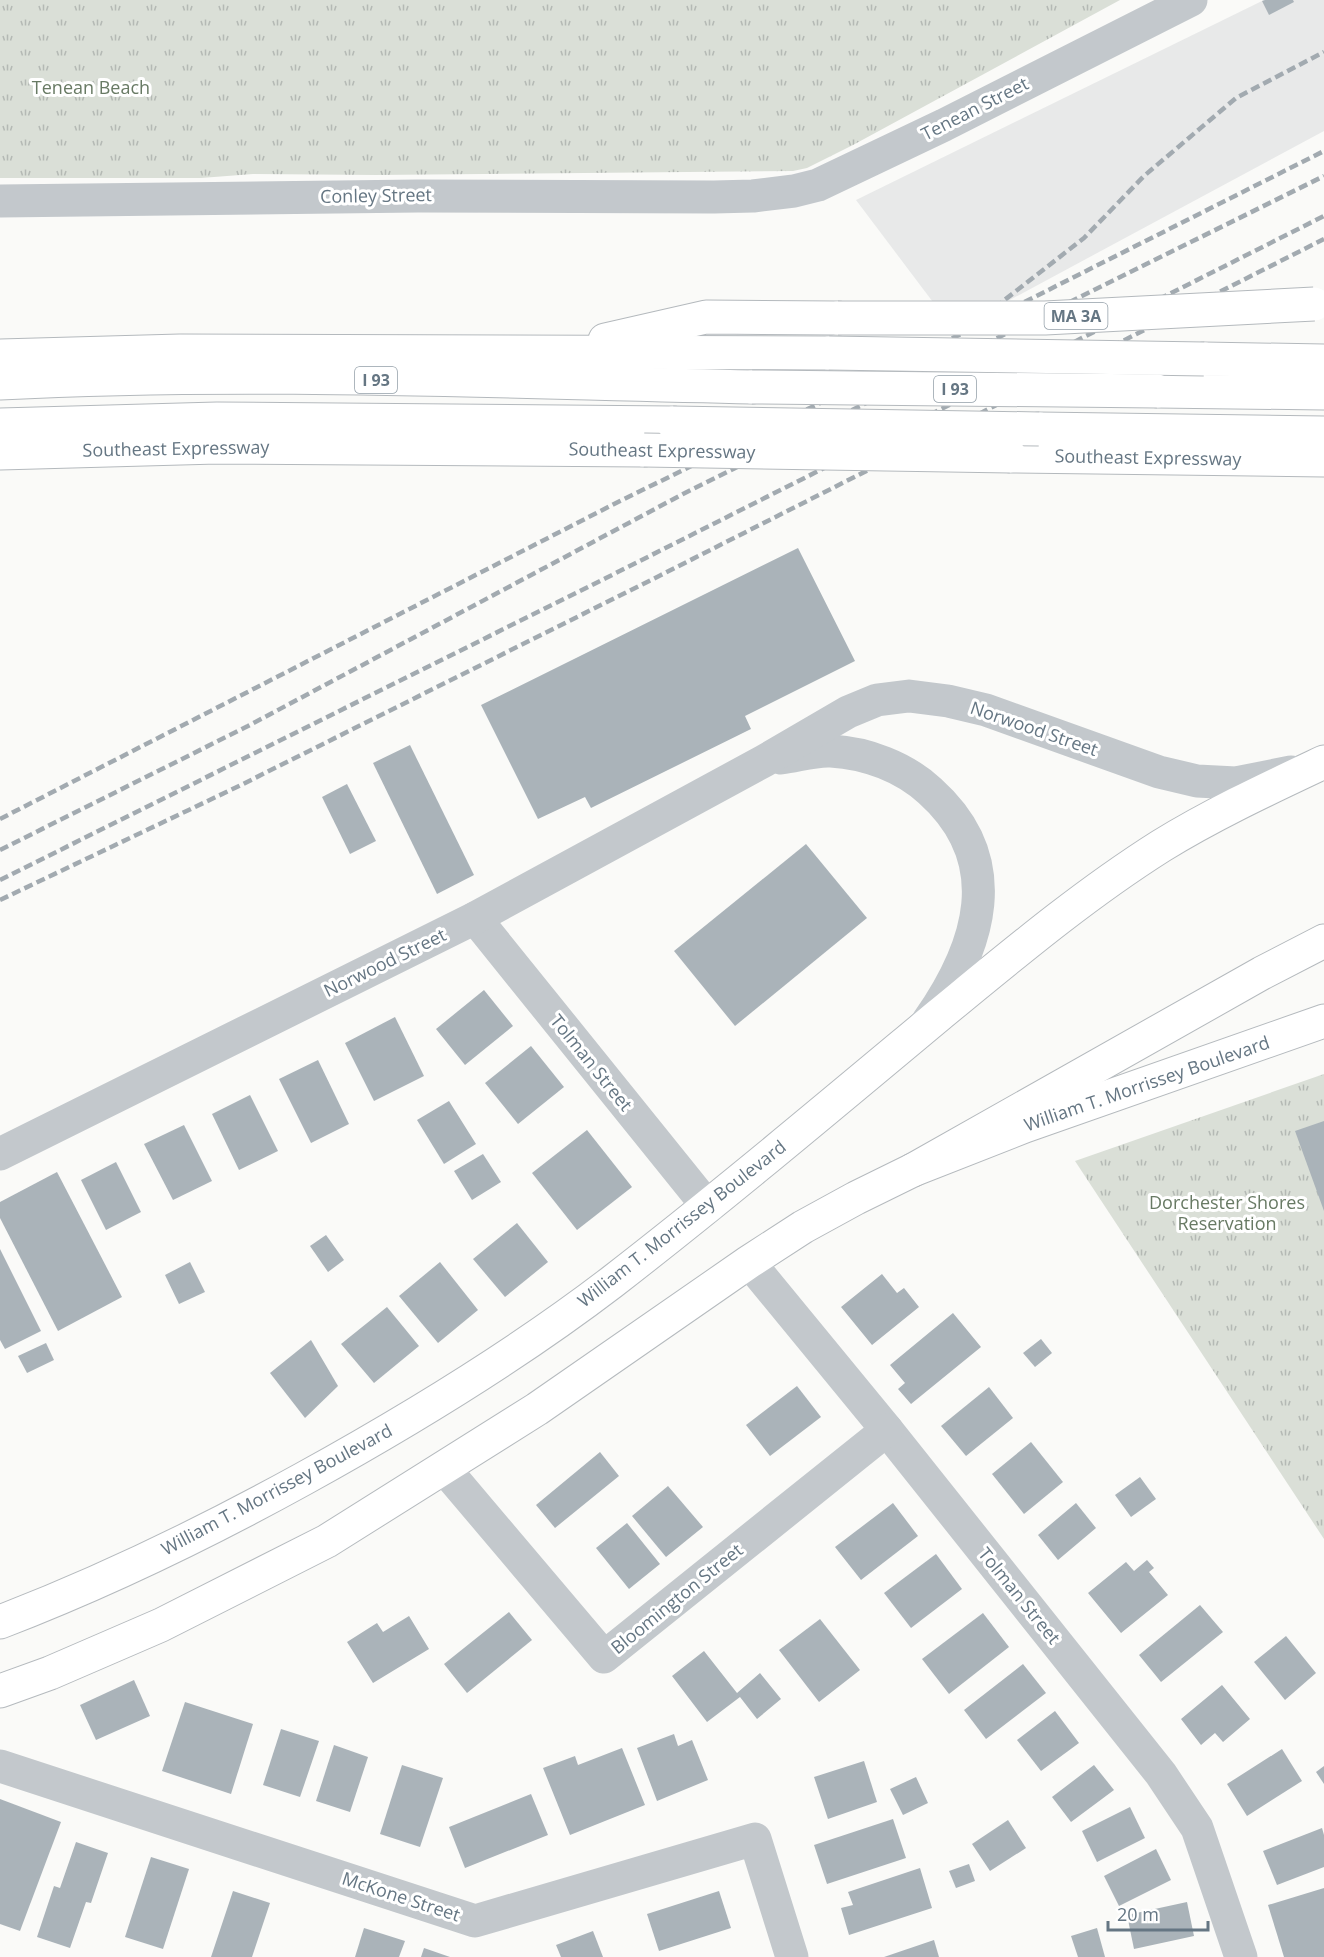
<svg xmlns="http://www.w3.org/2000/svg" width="1324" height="1957" font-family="'Open Sans',sans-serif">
<defs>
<pattern id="park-tufts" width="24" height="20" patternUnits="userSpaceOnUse" patternTransform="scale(1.5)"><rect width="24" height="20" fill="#dadfd7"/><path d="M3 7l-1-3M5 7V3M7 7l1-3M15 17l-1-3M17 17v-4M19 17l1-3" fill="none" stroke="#b4b9b4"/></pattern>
</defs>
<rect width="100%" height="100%" fill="#fafaf8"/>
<polygon fill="#e8e9e9" points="1264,0 1324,0 1324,131 954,330 856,200"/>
<g fill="url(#park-tufts)">
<polygon points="0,0 1120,0 853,145 807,168 793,171 376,175 253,174 201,178 0,178"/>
<polygon points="1324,1074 1324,1539 1075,1161"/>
</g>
<g fill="#aab3b9">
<polygon points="1265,0 1293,0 1294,2 1269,15 1262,1"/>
<polygon points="798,548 855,661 745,716 751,729 591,808 585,797 538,819 481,705"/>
<polygon points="410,745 474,875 437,894 373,763"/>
<polygon points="347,784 376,841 350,854 322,797"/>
<polygon points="806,844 867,918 735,1026 674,951"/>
<polygon points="484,990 513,1026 465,1065 436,1029"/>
<polygon points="395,1017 424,1076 374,1101 345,1043"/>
<polygon points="531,1046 564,1087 518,1124 485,1083"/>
<polygon points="318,1060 349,1124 311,1143 279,1079"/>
<polygon points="250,1095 278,1151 239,1170 212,1114"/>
<polygon points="449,1101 476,1144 444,1164 417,1120"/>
<polygon points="1324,1121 1324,1211 1295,1131"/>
<polygon points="184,1125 212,1181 173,1200 144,1144"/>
<polygon points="587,1130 632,1187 577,1230 532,1173"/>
<polygon points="483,1154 501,1182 472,1200 454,1171"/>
<polygon points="116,1162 141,1212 106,1230 81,1180"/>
<polygon points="57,1172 122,1297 58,1331 0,1218 0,1202"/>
<polygon points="517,1223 548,1262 505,1297 473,1259"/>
<polygon points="326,1235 344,1260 328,1272 310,1246"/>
<polygon points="0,1249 41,1331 5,1349 0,1340"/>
<polygon points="190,1262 205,1292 179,1304 165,1275"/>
<polygon points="440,1262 478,1310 438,1343 399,1296"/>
<polygon points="882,1274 897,1293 904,1288 919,1307 872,1345 841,1307"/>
<polygon points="387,1307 419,1346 374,1383 341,1344"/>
<polygon points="953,1313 981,1347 911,1404 898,1389 905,1383 890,1365"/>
<polygon points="1041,1339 1052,1353 1035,1367 1023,1353"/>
<polygon points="311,1340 338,1386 305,1418 270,1373"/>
<polygon points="46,1343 54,1360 27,1373 18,1356"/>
<polygon points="797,1386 821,1417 770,1456 746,1425"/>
<polygon points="989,1387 1013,1418 966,1456 941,1426"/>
<polygon points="1031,1442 1063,1482 1024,1514 992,1474"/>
<polygon points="600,1452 619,1476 555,1528 536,1505"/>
<polygon points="1140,1477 1156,1499 1131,1517 1115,1495"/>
<polygon points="668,1486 703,1527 666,1557 632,1516"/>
<polygon points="893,1503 918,1536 861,1580 835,1547"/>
<polygon points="1076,1503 1096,1528 1058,1560 1038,1535"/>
<polygon points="627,1523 660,1564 629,1589 596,1548"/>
<polygon points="936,1554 962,1589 911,1628 884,1593"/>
<polygon points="1147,1560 1154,1568 1149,1572 1168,1595 1121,1633 1088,1593 1126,1562 1134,1571"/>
<polygon points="1200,1605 1223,1632 1161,1682 1139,1655"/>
<polygon points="509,1612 532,1640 467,1693 444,1664"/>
<polygon points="983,1613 1009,1647 949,1694 922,1659"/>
<polygon points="409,1616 429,1649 373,1683 347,1642 377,1623 383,1632"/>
<polygon points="820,1619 860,1670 819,1702 779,1650"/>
<polygon points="1286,1636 1316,1673 1285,1700 1254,1662"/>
<polygon points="704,1651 737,1693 760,1673 781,1699 757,1719 740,1697 707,1722 672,1676"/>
<polygon points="1023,1664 1046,1693 986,1739 964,1710"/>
<polygon points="134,1680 150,1716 96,1740 80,1705"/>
<polygon points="1222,1685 1250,1719 1223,1742 1215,1733 1201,1745 1181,1719"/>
<polygon points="185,1702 253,1724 231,1794 162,1771"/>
<polygon points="1055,1711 1079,1743 1041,1771 1017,1740"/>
<polygon points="281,1729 319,1741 300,1797 263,1785"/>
<polygon points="674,1734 678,1746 692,1740 708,1780 657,1801 637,1748"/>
<polygon points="334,1745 368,1757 350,1812 316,1801"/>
<polygon points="622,1748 645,1805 570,1835 543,1768 575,1756 578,1765"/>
<polygon points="1282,1749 1302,1781 1247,1816 1227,1784"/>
<polygon points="864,1761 877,1802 828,1819 814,1777"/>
<polygon points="402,1765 443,1778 420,1847 380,1834"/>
<polygon points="1094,1765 1114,1790 1071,1822 1052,1797"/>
<polygon points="1324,1766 1324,1784 1316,1772"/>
<polygon points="916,1777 928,1803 903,1815 890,1789"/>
<polygon points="531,1794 548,1835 465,1868 449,1827"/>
<polygon points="0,1799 61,1822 20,1931 0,1924"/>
<polygon points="1130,1807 1145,1838 1097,1862 1082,1831"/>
<polygon points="893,1819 906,1858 827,1884 814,1845"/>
<polygon points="1008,1820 1026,1848 990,1871 972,1844"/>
<polygon points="1322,1828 1324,1835 1324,1867 1277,1885 1263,1851"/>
<polygon points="76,1842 108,1853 91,1903 86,1902 70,1948 37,1937 54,1886 60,1888"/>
<polygon points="1156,1849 1171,1880 1119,1906 1104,1876"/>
<polygon points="151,1857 189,1869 163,1949 125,1937"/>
<polygon points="969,1864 975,1881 956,1888 949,1871"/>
<polygon points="920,1868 932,1908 849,1935 841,1908 853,1905 848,1892"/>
<polygon points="1324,1888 1324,1957 1284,1957 1268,1905"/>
<polygon points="233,1891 270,1903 252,1957 211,1957"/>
<polygon points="719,1891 731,1928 659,1951 647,1914"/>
<polygon points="1187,1902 1194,1936 1134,1949 1127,1915"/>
<polygon points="364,1928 405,1941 399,1957 355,1957"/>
<polygon points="1097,1928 1105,1957 1078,1957 1071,1936"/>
<polygon points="593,1931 603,1957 561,1957 556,1945"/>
<polygon points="934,1940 939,1957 884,1957"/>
<polygon points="424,1948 450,1957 421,1957"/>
</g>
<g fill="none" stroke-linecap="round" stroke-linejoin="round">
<g stroke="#b5babe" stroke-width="35">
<g id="primary">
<path d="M0,1622C104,1582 205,1533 303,1479C410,1420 514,1357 612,1282C723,1196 831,1105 939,1015C1011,956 1082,896 1161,846C1213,814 1269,788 1324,762"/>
<polyline points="0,1691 50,1673 161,1625 327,1541 537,1409 749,1262 803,1227 856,1198 913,1170 1025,1126 1324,1021"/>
</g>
</g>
<g stroke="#b4b9bd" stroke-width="35">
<g id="motorway">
<polyline points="605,340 706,317 838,318"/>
<polyline points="0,356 180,351 829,353"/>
<polyline points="1204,359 1324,361"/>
<path d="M0,383C250,370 502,382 752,387"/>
<polyline points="1157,391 1324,393"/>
<polyline points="0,425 217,419 673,423"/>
<polyline points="1039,429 1324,433"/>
<polyline points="0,453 217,447 644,450"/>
<polyline points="1010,456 1324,460"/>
<polyline points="913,1170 1262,973 1324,941"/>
</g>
</g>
<g stroke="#c3c8cc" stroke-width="33">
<polyline points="0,201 418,196 714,197 753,196 794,191 818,185 944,125 1191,0"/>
<path d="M781,758C797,756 815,750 831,751C867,753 904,767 930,791C1008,861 980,947 928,1021"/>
<polyline points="475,918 708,1207"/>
<polyline points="0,1154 475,918 764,761 848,712 877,700 909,696 948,701 986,710 1159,772 1197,781 1236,783 1291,772"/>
<polyline points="749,1262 887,1430 1161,1774 1197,1828 1241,1957"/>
<polyline points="444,1468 604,1657 887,1430"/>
<polyline points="0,1766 475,1921 755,1839 792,1957"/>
</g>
<use href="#primary" stroke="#fff" stroke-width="33"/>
<use href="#motorway" stroke="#fff" stroke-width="33"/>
<g stroke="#a2aab0" stroke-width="4.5" stroke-dasharray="9 4.5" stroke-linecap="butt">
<polyline points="984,316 1084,238 1144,176 1236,98 1324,52"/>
<polyline points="0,819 620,501 963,333 1324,151"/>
<polyline points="0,850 248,726 683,494 1324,176"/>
<polyline points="0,880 606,578 1324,216"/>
<polyline points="0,900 239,786 661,575 1324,239"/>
</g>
<g stroke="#b4b9bd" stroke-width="35" stroke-linecap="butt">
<g id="motorway-bridge">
<polyline points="838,318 1045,318 1314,304"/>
<polyline points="829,353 1204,359"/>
<polyline points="752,387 1157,391"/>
<polyline points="673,423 1039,429"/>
<polyline points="644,450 1010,456"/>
</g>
</g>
<use href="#motorway-bridge" stroke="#fff" stroke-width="33"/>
</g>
<g text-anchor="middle" stroke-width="6" stroke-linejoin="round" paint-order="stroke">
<g fill="#fff" stroke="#939fa8" stroke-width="1.5">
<rect x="1044.5" y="303" width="63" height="26" rx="4.5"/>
<rect x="355" y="367" width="42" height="26" rx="4.5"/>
<rect x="934" y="376" width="42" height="26" rx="4.5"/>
</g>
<g font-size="16" font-weight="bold" fill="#657683">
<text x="1076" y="322">MA 3A</text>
<text x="376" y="386">I 93</text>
<text x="955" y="395">I 93</text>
</g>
<g font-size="18" fill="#687a64" stroke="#fff">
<text x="91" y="94">Tenean Beach</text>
<text x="1227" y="1209">Dorchester Shores<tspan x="1227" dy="21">Reservation</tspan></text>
</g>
<g font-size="18" fill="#657683" stroke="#fff">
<text transform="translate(975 109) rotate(-27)" y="6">Tenean Street</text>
<text transform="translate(376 196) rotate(-1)" y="6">Conley Street</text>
<text transform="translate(176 449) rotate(-1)" y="6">Southeast Expressway</text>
<text transform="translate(662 451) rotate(1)" y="6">Southeast Expressway</text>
<text transform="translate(1148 458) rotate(1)" y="6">Southeast Expressway</text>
<text transform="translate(1034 729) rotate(19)" y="6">Norwood Street</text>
<text transform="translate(385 963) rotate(-26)" y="6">Norwood Street</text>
<text transform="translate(591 1063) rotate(51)" y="6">Tolman Street</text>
<text transform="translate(1147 1084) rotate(-19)" y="6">William T. Morrissey Boulevard</text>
<text transform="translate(682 1224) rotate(-38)" y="6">William T. Morrissey Boulevard</text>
<text transform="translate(277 1490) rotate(-28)" y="6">William T. Morrissey Boulevard</text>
<text transform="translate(1019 1596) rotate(51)" y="6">Tolman Street</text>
<text transform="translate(677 1599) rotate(-39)" y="6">Bloomington Street</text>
<text transform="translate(401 1897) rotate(18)" y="6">McKone Street</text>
</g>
</g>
<path d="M1108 1921v9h100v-9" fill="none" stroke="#657683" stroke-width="3"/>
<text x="1117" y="1921" font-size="18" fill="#657683" stroke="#ffffff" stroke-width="4.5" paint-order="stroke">20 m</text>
</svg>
